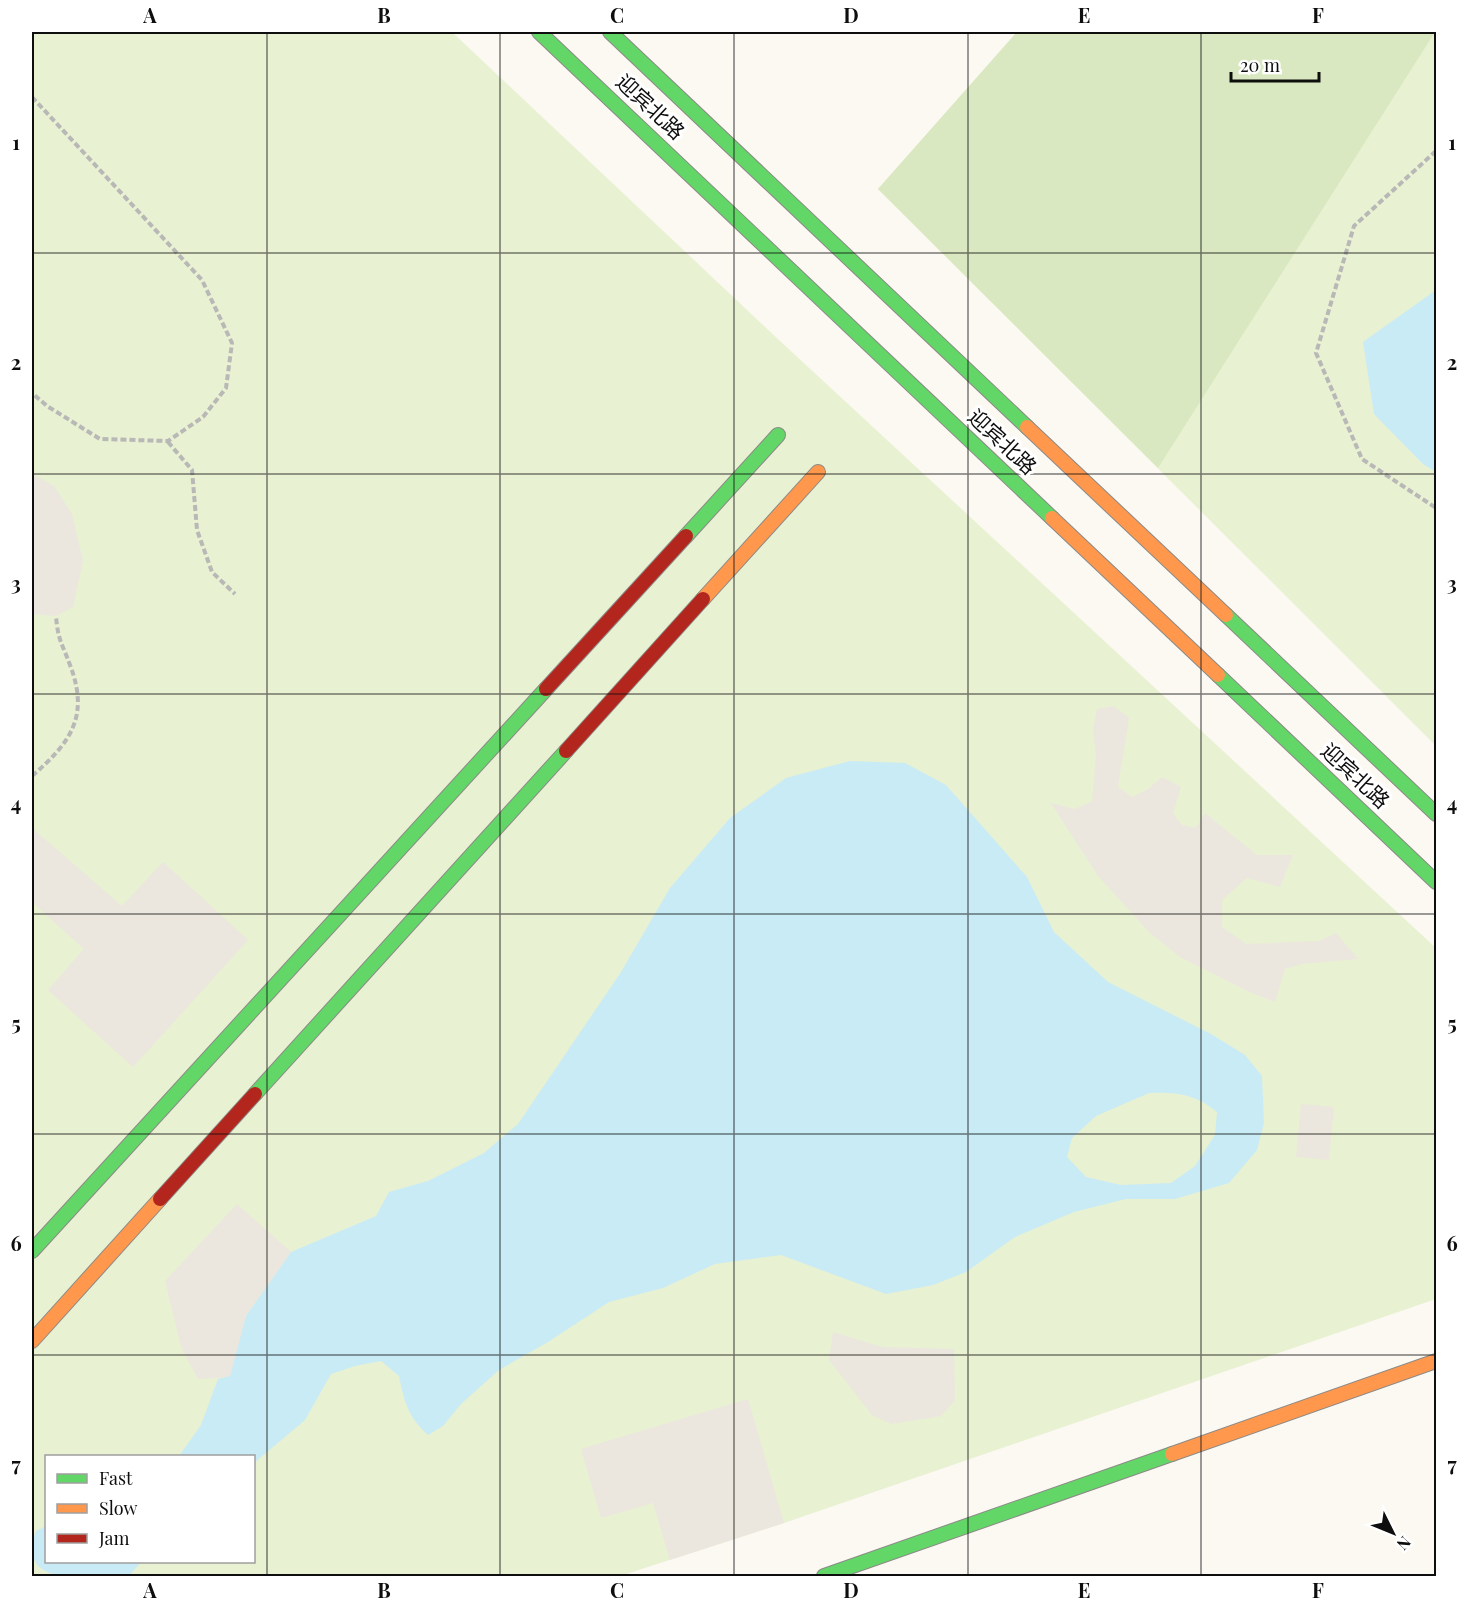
<svg xmlns="http://www.w3.org/2000/svg" width="1468" height="1608" font-family="'Playfair Display','Noto Sans SC',serif">
<rect width="100%" height="100%" fill="#fcf9f2"/>
<g fill="#e8f1d2" fill-rule="evenodd">
<path d="M32,32H452L780,341L1436,948V1299L784,1523L620,1576H32ZM46,1456H254V1562H46Z"/>
<polygon points="1017,32 1436,32 1436,746 878,189"/>
</g>
<polygon fill="#d9e8c0" points="1017,32 1435,32 1158,468 878,189"/>
<g fill="#ece7de">
<polygon points="32,474 54,486 72,514 83,561 73,607 56,616 32,614"/>
<polygon points="1114,706 1129,718 1118,787 1132,797 1148,789 1162,777 1181,787 1173,813 1182,825 1196,828 1205,813 1257,855 1293,855 1280,887 1247,878 1222,900 1222,927 1246,944 1319,941 1336,933 1358,959 1302,964 1285,969 1275,1002 1247,991 1180,957 1150,933 1098,876 1051,803 1075,809 1092,801 1096,757 1093,729 1097,709"/>
<polygon points="32,828 122,906 163,862 248,940 133,1067 48,990 84,949 32,902"/>
<polygon points="1301,1104 1334,1107 1329,1160 1296,1157"/>
<polygon points="237,1204 291,1252 246,1316 230,1377 198,1379 181,1347 165,1281"/>
<polygon points="833,1332 882,1347 954,1349 955,1400 941,1416 891,1424 872,1415 829,1360"/>
<polygon points="748,1399 784,1523 670,1560 653,1503 601,1518 581,1449"/>
</g>
<g fill="#c9ebf6" fill-rule="evenodd">
<polygon points="1436,290 1436,472 1423,464 1374,414 1363,342"/>
<path d="M850,761L905,763L946,785L1027,877L1054,932L1108,982L1211,1034L1245,1055L1262,1076L1264,1123L1257,1150L1229,1183L1175,1199H1126L1074,1212L1015,1237L966,1272L933,1285L886,1294L781,1255L715,1264L663,1288L609,1302L548,1342L499,1370L461,1404L443,1426L428,1435C408,1417 404,1401 399,1376L381,1361L355,1366L331,1374L305,1420L254,1463V1456H179L201,1425L218,1379L230,1376L246,1316L291,1252L376,1216L389,1192L428,1181L484,1153L518,1124L621,972L670,888L730,818L786,778ZM1149,1093C1177,1092 1195,1094 1217,1112L1215,1135L1195,1166L1171,1183L1121,1185L1086,1177L1067,1157L1072,1138L1096,1116Z"/>
<path d="M46,1526V1562H141L129,1576C95,1577 13,1590 36,1531Z"/>
</g>
<g fill="none" stroke-linecap="round" stroke-linejoin="round">
<g stroke="#8c8a87" stroke-width="16">
<g id="fast">
<polyline points="539,32 1052,518"/>
<polyline points="610,32 1027,427"/>
<polyline points="686,536 778,435"/>
<polyline points="1226,615 1436,814"/>
<polyline points="1218,675 1436,882"/>
<polyline points="255,1094 566,751"/>
<polyline points="32,1251 546,689"/>
<polyline points="824,1576 1172,1454"/>
</g>
</g>
<g stroke="#8c8a87" stroke-width="16">
<g id="slow">
<polyline points="1027,427 1226,615"/>
<polyline points="1052,518 1218,675"/>
<polyline points="703,599 818,472"/>
<polyline points="32,1341 160,1199"/>
<polyline points="1172,1454 1436,1361"/>
</g>
</g>
<g stroke="#8c8a87" stroke-width="16">
<g id="jam">
<polyline points="546,689 686,536"/>
<polyline points="566,751 703,599"/>
<polyline points="160,1199 255,1094"/>
</g>
</g>
<g stroke="#b8b8b6" stroke-width="4" stroke-dasharray="6 3" stroke-linecap="butt">
<polyline points="32,97 202,280 232,343 226,388 203,417 168,441 100,439 47,406 32,393"/>
<polyline points="1436,151 1354,226 1316,353 1362,459 1436,508"/>
<polyline points="168,442 192,470 197,530 212,572 235,594"/>
<path d="M32,776C70,743 90,717 70,665C62,643 58,641 56,616"/>
</g>
<use href="#fast" stroke="#63d668" stroke-width="14"/>
<use href="#slow" stroke="#ff974d" stroke-width="14"/>
<use href="#jam" stroke="#b3261e" stroke-width="14"/>
</g>
<path fill="none" stroke="#0e0e0e" stroke-width="1.5" stroke-opacity="0.55" d="M267,32V1576M500,32V1576M734,32V1576M968,32V1576M1201,32V1576M32,253H1436M32,474H1436M32,694H1436M32,914H1436M32,1134H1436M32,1355H1436"/>
<g text-anchor="middle" stroke-width="6" stroke-linejoin="round" paint-order="stroke">
<g font-size="21" fill="#0e0e0e" stroke="#fff">
<text transform="translate(650 107) rotate(43)" y="7">迎宾北路</text>
<text transform="translate(1002 442) rotate(43)" y="7">迎宾北路</text>
<text transform="translate(1355 776) rotate(43)" y="7">迎宾北路</text>
</g>
</g>
<rect width="1468" height="1608" fill="none" stroke="#ffffff" stroke-width="66"/>
<rect x="45" y="1455" width="210" height="108" fill="#ffffff" stroke="#9f9f9f" stroke-width="1.5"/>
<rect x="57" y="1474" width="30" height="9" fill="#63d668" stroke="#9f9f9f" stroke-width="1.5"/>
<text x="99" y="1485" font-size="18" fill="#0e0e0e">Fast</text>
<rect x="57" y="1504" width="30" height="9" fill="#ff974d" stroke="#9f9f9f" stroke-width="1.5"/>
<text x="99" y="1515" font-size="18" fill="#0e0e0e">Slow</text>
<rect x="57" y="1534" width="30" height="9" fill="#b3261e" stroke="#9f9f9f" stroke-width="1.5"/>
<text x="99" y="1545" font-size="18" fill="#0e0e0e">Jam</text>
<g transform="translate(1393 1533) rotate(133)" stroke="#ffffff" stroke-width="4.5" paint-order="stroke">
<path d="M0-4.5L10 22L0 15L-10 22Z" fill="#0e0e0e"/>
<text y="-9" font-size="16" font-weight="bold" text-anchor="middle" fill="#0e0e0e">N</text>
</g>
<path d="M1231 72v9h88v-9" fill="none" stroke="#0e0e0e" stroke-width="3"/>
<text x="1240" y="72" font-size="18" fill="#0e0e0e" stroke="#ffffff" stroke-width="4.5" paint-order="stroke">20 m</text>
<rect x="33" y="33" width="1402" height="1542" fill="none" stroke="#0e0e0e" stroke-width="2"/>
<g font-size="20" text-anchor="middle" font-weight="bold" fill="#0e0e0e">
<text x="150" y="23">A</text>
<text x="384" y="23">B</text>
<text x="617" y="23">C</text>
<text x="851" y="23">D</text>
<text x="1084" y="23">E</text>
<text x="1318" y="23">F</text>
<text x="16" y="150">1</text>
<text x="1452" y="150">1</text>
<text x="16" y="370">2</text>
<text x="1452" y="370">2</text>
<text x="16" y="591">3</text>
<text x="1452" y="591">3</text>
<text x="16" y="811">4</text>
<text x="1452" y="811">4</text>
<text x="16" y="1031">5</text>
<text x="1452" y="1031">5</text>
<text x="16" y="1251">6</text>
<text x="1452" y="1251">6</text>
<text x="16" y="1472">7</text>
<text x="1452" y="1472">7</text>
<text x="150" y="1598">A</text>
<text x="384" y="1598">B</text>
<text x="617" y="1598">C</text>
<text x="851" y="1598">D</text>
<text x="1084" y="1598">E</text>
<text x="1318" y="1598">F</text>
</g>
</svg>
